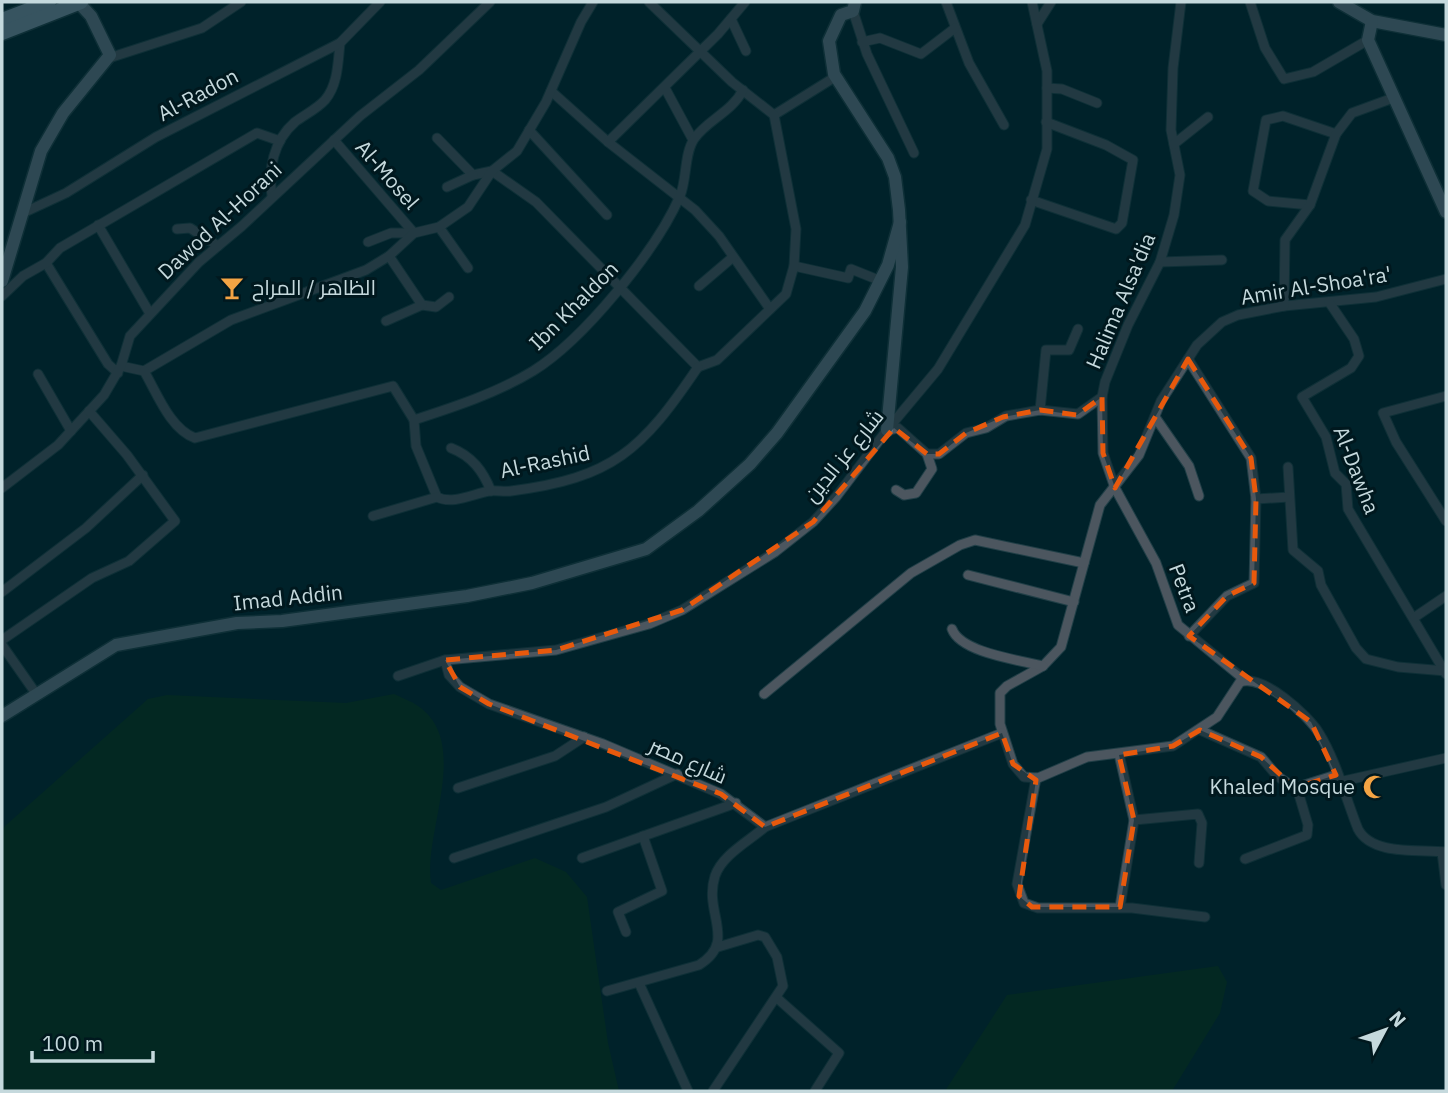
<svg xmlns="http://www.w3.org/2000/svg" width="1448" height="1093" font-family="'IBM Plex Sans',Cairo,sans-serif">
<rect width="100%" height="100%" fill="#00222a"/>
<g fill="#07301a">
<path d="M394,694C402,698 411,701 418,706C472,743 423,832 431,883L441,890L535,858L566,872L587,897L608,1043L619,1091H2V831L5,826L148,699L167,695L346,703Z"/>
<polygon points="1218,966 1227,982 1220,1013 1172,1091 945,1091 1007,995"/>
</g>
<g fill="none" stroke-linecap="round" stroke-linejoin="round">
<g stroke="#203f47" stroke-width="11">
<g id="street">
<polyline points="649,2 732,82 774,115 835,77"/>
<polyline points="946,2 969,63 1004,125"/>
<polyline points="1181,2 1173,68 1171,130 1180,175 1174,215 1160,262 1128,325 1105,382 1102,397 1103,453 1115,488 1156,563 1178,625 1245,680"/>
<polyline points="1250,2 1265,48 1284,79 1313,72 1368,40"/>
<polyline points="853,11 867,54 914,153"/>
<polyline points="731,19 746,51"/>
<polyline points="1037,24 1051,2"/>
<polyline points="862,42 880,38 921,54 955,28"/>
<polyline points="109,58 202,28 241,2"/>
<polyline points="665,88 693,140"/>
<polyline points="1047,88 1062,89 1097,103"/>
<polyline points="551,91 608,142 695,210 719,236 770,309"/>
<polyline points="529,130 607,215"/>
<polyline points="437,138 473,175 492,171 536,202 698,367"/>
<polyline points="334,140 414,233"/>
<polyline points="608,142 718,34 745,2"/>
<polyline points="1174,144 1208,117"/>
<polyline points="447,187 473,175"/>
<path d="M272,196C268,170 273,141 295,122C304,115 317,109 325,100C338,85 338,62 340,43"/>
<polyline points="1031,200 1116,229 1122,223 1133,160 1106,145 1046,122"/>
<polyline points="1310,205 1268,201 1253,191 1266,120 1283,116 1336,134"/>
<polyline points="25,212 66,193 156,137 340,43 380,2"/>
<polyline points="98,225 149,312"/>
<polyline points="439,227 468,268"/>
<polyline points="177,229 190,228 218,246"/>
<polyline points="368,242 391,233 414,233"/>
<polyline points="1160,262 1222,260"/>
<polyline points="46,263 108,364 118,373"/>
<polyline points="794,266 848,278 851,269 881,281"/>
<path d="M1446,279L1376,297L1284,306L1238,315L1222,322L1197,345L1161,401L1139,455L1100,505L1061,647L1043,666L1007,686L1000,693V724L1013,764L1024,777L1038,778L1087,757L1173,746L1217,717L1240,682C1262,673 1308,715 1319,733C1336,760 1346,799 1358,829C1372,856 1420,849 1446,852"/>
<polyline points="699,286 733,257"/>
<polyline points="2,296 23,276 46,263 60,248 257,133 280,141"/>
<polyline points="1329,302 1354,339 1359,356 1351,368 1302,397 1326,437 1335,473 1346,484 1348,509 1446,674"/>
<polyline points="422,305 436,307 449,297"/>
<polyline points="1284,306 1285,240 1310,205 1336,134 1352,113 1393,98"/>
<polyline points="386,321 422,305 389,256"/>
<polyline points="1188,359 1251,458 1256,499 1254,583 1227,596 1189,636"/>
<polyline points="121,366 144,371 231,320 366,270 389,256 414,233 439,227 468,207 492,171 517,151 546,102 581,22 593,2"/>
<polyline points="698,367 717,360 786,294 794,266 796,229 774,115"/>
<path d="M144,371C157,393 170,429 195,438L393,386L414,420C454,407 497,393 533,371C583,340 656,251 680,196C687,180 684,154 694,139C707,120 732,112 743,90"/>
<polyline points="38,374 71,431"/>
<polyline points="1446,396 1383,413 1396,442 1446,521"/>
<polyline points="1040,410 1046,350 1069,350 1078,329"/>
<polyline points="1155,417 1189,466 1199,496"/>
<path d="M414,420L416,446L437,497C452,505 473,494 489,491C496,490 504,492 511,491C613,478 642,450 698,367"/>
<polyline points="887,430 898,428 927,454 939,454 966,433 986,428 1006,416 1040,410 1078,414 1102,397"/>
<path d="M451,448C472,456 483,471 491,491"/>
<polyline points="1288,467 1293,550 1318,571 1321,585 1356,648 1366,659 1398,667 1446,671"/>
<polyline points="2,488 58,445 104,395 121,366 130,336 199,262 242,226 360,116 419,70 490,2"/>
<polyline points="896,490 904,495 916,493 932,469 927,454"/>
<polyline points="1256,499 1289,497"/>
<polyline points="373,516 437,497"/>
<polyline points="968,575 1074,602"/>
<polyline points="2,592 86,528 143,475"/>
<polyline points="1415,617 1446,596"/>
<path d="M952,629C961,653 1020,660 1043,666"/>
<polyline points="2,640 92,578 129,561 175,521 127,455 89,411"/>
<polyline points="2,645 37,695"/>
<polyline points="445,660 449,675 460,687 489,704 603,744 721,794 765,827 1002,733"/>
<polyline points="398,676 445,660 556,650 649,624 682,610 775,552 813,522 836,497 887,430 938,369 1025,225 1047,149 1047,71 1032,2"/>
<polyline points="764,694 911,573 960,545 975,540 1084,563"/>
<polyline points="1200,730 1261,757 1277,776 1295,788 1336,775"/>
<polyline points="1119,754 1134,820 1120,907"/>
<polyline points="1036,778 1017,884 1024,903 1038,908 1132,908 1205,917"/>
<polyline points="1339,782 1446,758"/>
<polyline points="458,788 555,756 584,737"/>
<polyline points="1134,820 1198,814 1202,823 1199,863"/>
<polyline points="1442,852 1446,885"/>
<polyline points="454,858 606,807 677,774"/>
<polyline points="582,858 736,803"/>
<polyline points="1245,859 1307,835 1308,825 1297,788"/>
<polyline points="626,932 618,912 662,891 643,836"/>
<polyline points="639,983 688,1091"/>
<path d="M607,991L699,965C738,941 703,913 715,876C722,855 749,841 765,827"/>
<polyline points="777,998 839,1053 815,1091"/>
<polyline points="713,1091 783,986 777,957 765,937 758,935 718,947"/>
</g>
</g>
<g stroke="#203f47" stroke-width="15">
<g id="secondary">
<polyline points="855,2 853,11 841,15 829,41 834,74 888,158 895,177 899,210 902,267 887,430"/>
<polyline points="1339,2 1372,21 1446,35"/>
<polyline points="1372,21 1368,40 1446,212"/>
<polyline points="2,281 41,151 63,113 110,55 91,16 78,2"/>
<polyline points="2,716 116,645 237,623 282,621 467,596 532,583 646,549 698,511 750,464 777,433 865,311 888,265 900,222"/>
</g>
</g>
<g stroke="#203f47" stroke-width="17">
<g id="primary">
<polyline points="2,20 49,2"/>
<polyline points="2,33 81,2"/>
</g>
</g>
<use href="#street" stroke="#4c565f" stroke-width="9"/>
<use href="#secondary" stroke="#667785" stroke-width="12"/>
<use href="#primary" stroke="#7a90a2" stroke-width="14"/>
</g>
<path d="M0 0H1448V1093H0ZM1188,359L1251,458L1256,499L1254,583L1227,596L1189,636L1311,722L1336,775L1295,788L1261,757L1200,730L1173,746L1119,755L1134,820L1120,907H1032L1019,896L1036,780L1013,764L1002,733L765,827L721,794L489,704L460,687L445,660L556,650L682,610L813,522L894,428L927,454H939L966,433L1003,417L1040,410L1077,415L1102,397L1103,453L1115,488Z" fill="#00222a" fill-opacity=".55" fill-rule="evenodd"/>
<path fill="none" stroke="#e8590c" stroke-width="5" stroke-dasharray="14 9" stroke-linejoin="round" d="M1188,359L1251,458L1256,499L1254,583L1227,596L1189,636L1311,722L1336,775L1295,788L1261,757L1200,730L1173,746L1119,755L1134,820L1120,907H1032L1019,896L1036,780L1013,764L1002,733L765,827L721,794L489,704L460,687L445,660L556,650L682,610L813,522L894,428L927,454H939L966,433L1003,417L1040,410L1077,415L1102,397L1103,453L1115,488Z"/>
<defs>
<g id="bar-bare" transform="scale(1.89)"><path d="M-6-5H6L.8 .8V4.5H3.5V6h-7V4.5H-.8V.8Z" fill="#f4a444" stroke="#00181e" stroke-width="2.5" paint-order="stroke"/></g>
<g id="mosque-bare" transform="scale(1.89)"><path d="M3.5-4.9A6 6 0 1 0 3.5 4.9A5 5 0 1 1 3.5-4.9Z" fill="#f4a444" stroke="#00181e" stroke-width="2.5" paint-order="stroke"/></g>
</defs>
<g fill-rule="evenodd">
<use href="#bar-bare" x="232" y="288"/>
<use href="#mosque-bare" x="1375" y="787"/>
</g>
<g text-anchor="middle" stroke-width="6" stroke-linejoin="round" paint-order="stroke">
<g font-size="21" fill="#c5d9dd" stroke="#00181e">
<text transform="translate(198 95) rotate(-28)" y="7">Al-Radon</text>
<text transform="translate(387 175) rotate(49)" y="7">Al-Mosel</text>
<text transform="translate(220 221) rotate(-43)" y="7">Dawod Al-Horani</text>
<text transform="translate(1316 286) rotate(-9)" y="7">Amir Al-Shoa'ra'</text>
<text transform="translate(1121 301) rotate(-67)" y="7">Halima Alsa'dia</text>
<text transform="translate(574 306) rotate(-45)" y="7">Ibn Khaldon</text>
<text transform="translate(844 456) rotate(-51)" y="7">شارع عز الدين</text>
<text transform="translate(545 462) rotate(-12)" y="7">Al-Rashid</text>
<text transform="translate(1356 470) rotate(69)" y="7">Al-Dawha</text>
<text transform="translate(1184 588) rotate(69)" y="7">Petra</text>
<text transform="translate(288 598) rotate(-6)" y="7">Imad Addin</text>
<text transform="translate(688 761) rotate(24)" y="7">شارع مصر</text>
</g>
<g font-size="21" fill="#c5d9dd" stroke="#00181e" text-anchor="start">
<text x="252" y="295">الظاهر / المراح</text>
<text x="1355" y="794" text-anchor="end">Khaled Mosque</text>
</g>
</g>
<rect width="1448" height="1093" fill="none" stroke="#c5d9dd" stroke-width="7"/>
<g transform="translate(1385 1030) rotate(49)" stroke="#00181e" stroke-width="5" paint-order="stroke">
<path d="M0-5L12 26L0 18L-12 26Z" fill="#c5d9dd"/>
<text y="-10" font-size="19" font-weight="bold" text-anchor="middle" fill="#c5d9dd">N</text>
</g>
<path d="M32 1051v10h121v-10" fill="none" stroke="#c5d9dd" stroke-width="3.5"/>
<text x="42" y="1051" font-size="21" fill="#c5d9dd" stroke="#00181e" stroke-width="5" paint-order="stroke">100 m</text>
</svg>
